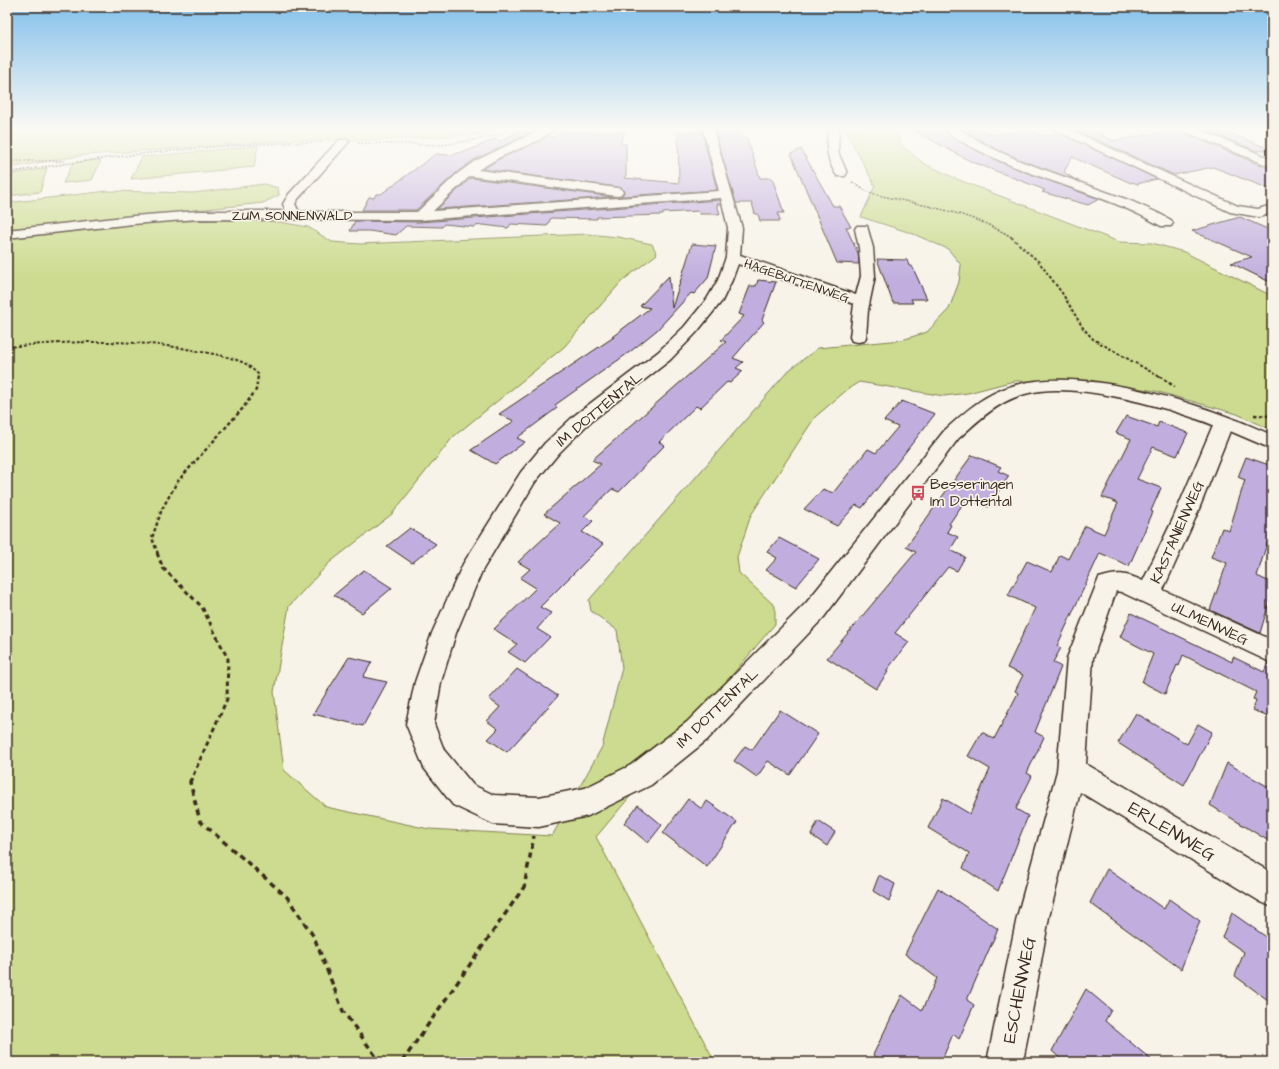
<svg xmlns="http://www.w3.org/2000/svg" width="1279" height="1069" font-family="'Architects Daughter',sans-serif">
<rect width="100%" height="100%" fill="#f7f3e8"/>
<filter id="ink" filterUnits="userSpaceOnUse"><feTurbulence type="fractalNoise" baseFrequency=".025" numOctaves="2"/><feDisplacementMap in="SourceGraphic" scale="8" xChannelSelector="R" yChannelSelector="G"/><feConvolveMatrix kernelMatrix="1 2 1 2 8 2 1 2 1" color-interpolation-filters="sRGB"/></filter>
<g filter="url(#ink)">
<g fill="#ccdb8f" stroke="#848256">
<polygon points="7,129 496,129 492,132 470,135 389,140 295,140 85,155 7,168"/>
<polygon points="845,129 895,129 902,146 923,163 959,180 1119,242 1152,243 1184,252 1272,296 1272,430 1237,414 1155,391 1092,381 1014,381 968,393 944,396 859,382 848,389 815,417 751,515 737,557 739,573 775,606 775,624 596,837 715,1062 7,1062 7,238 38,233 173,221 242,220 279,222 308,227 332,242 360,244 588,234 618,237 652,244 657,254 622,281 564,347 453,437 392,514 329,563 289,606 274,692 284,770 326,807 429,829 552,836 602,747 622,668 617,630 591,611 589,600 788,371 818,348 902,340 927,332 949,309 959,282 961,265 948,249 911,233 861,217 875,186"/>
<polygon points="258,146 254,167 131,179 142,157"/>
<polygon points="101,160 92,180 63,183 73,163"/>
<polygon points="47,168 40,192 7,196 7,175"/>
<polygon points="264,184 278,188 279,195 263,203 7,230 7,203 107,191 194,193"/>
</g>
<g fill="#c1aede" stroke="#3b2a1e">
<polygon points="721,129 738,129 743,138 747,138 760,178 772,178 784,213 778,213 780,221 760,221 758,214 755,214 752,203 736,203 715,132 722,132"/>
<polygon points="911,129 944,129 960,142 1000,162 1099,199 1088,205 1042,192 1045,190 970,161"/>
<polygon points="962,129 982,129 992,135 1031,130 1041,136 1059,133 1157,179 1137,184 1133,182 1131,183 1072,157 1064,172 1076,180 1021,160 994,148"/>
<polygon points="1091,129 1113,141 1181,129 1182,132 1272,170 1272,190 1213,167 1174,175 1077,131"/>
<polygon points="1202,129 1219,129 1270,149 1257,151"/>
<polygon points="521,130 531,133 474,160 456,173 416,210 362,210 369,197 374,198 376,194 381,194 436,154 449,155 470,150 495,139 501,141"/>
<polygon points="559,132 625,132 620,144 626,144 626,175 624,178 679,183 678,132 702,132 717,190 622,196 624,191 621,188 617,187 483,169 501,158 540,141 547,136 554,137"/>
<polygon points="801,149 833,206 839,206 851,227 846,227 858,253 859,264 837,263 791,154"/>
<polygon points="471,178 613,197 437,209"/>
<polygon points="720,200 721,204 717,204 720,214 700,214 699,211 663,213 663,215 597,217 597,219 551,218 547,226 511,224 508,228 483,225 475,226 474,227 444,224 442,227 406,226 396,235 369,231 350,231 355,221 420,222"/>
<polygon points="1240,217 1272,231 1272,283 1231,263 1252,257 1192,231"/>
<polygon points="692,244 716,246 708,278 694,294 691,293 657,330 631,351 555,405 557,408 517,438 525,442 495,464 471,450 514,421 499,414 614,337 612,337 650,308 640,306 669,276 672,308"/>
<polygon points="877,259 907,260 909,266 912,266 927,299 911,299 913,303 893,303"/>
<polygon points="758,280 776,282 762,320 764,322 733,358 743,362 736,368 743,371 730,383 727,382 700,408 696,406 659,442 665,445 619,492 612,489 584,516 593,521 582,532 603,544 540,607 551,613 537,629 550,637 525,663 508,652 517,644 494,629 536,588 520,578 530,569 518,562 560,523 544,514 601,464 592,460 726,342 721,340 744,316 739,314 750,286 756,286"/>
<polygon points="902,401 935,414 862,508 856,505 837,526 804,509 823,489 833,493 868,449 876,453 898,427 884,421"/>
<polygon points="1126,416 1157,427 1159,422 1188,433 1177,456 1153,447 1137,479 1161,488 1151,511 1153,512 1129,566 1100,553 1057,646 1061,648 1053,662 1061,667 1035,732 1044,737 1027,773 1032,776 1016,809 1028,816 998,891 963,868 969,853 928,828 943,798 970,814 990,769 968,756 982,732 994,739 1018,693 1015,691 1023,675 1007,668 1035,608 1008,595 1027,561 1052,572 1060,555 1068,559 1085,526 1104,534 1118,503 1102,497 1131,439 1116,433"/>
<polygon points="972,455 1001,467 998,471 1009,476 988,507 967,498 949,524 951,525 947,532 958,537 950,550 965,557 957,571 948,567 895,633 909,642 886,671 888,672 876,689 827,658 916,552 906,547"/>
<polygon points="1246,457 1272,466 1272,541 1268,540 1257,576 1272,583 1272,593 1260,633 1210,610 1227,563 1211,557 1222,528 1229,531 1245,480 1238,477"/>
<polygon points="410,528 436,544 412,563 387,546"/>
<polygon points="779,538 819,559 796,587 766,570 777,558 767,552"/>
<polygon points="364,570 392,588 362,613 334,595"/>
<polygon points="1131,613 1232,662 1233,657 1264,672 1268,663 1272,664 1272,719 1253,710 1256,700 1253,699 1256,692 1183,655 1179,666 1177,665 1165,694 1142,682 1153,654 1120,637"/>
<polygon points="349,657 372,662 363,677 387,682 363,726 313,714"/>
<polygon points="517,669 558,696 507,752 488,739 498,729 487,721 500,707 489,699"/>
<polygon points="780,710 818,734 790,775 768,761 757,777 734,761 745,746 752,750"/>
<polygon points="1136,713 1187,744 1198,724 1212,732 1184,785 1118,743"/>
<polygon points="1227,763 1272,789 1272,843 1210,805"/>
<polygon points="688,799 702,809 707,801 737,822 707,867 663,833"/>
<polygon points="638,805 662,825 648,843 624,823"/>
<polygon points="818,821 835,832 827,846 811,835"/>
<polygon points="1107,869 1164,909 1169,899 1200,921 1181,969 1090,903"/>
<polygon points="879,875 895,884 889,901 873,891"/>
<polygon points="938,888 998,929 967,1000 974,1005 959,1039 953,1034 941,1062 882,1062 873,1055 902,995 922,1010 937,978 905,954"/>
<polygon points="1232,913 1272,941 1272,1003 1235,976 1244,952 1222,937"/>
<polygon points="1086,989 1111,1010 1105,1021 1154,1062 1064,1062 1052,1051"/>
</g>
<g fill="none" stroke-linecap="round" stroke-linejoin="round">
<g stroke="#3b2a1e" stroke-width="3">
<g id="minor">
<path d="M542,129H555L539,140L500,157L478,170L617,188L621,189L623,192L621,195L617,196L470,176L433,211L719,191L703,129H713L742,228L740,255L856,295L861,276L859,248L855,229L857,226H867L873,248L875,276L868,310L866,337L864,341L858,342L852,341L850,337L854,304L738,264L732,280L722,301L696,333L670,360L589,423L559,453L535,482L482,571L456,633L441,682L434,724L444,750L473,785L494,795L539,797L585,788L631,765L687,722L806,603L944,431C966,411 983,395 1012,386C1083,364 1206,405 1272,435V449L1230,431L1195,519L1163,590L1272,640V663L1121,592L1116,591L1093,658L1086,764L1272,873V907L1261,902L1080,792L1049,917L1023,1062H987L1017,917L1057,771L1067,658L1099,578C1117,572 1126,573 1143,581L1173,519L1213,425C1167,407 1073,380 1025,394C997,402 979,420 958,439L824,617L707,740L651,785L588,816L539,827L493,824L453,805L424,768L406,724L415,682L432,633L463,564L521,472L545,443L575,415L658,352L684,327L707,299L718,280L726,257L728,228L721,198L420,220L198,219L133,224L7,238V230L133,216L198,211H286L283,204L289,194L339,140H347L349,142L347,144L298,199L295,204L299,212H417L457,174L475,161Z"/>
<path d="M829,129H839L838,152L847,173L845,176H837C827,161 825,146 829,129Z"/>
<path d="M945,129H958L993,149L1020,161L1131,201L1158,213L1171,220L1173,223L1171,226H1161C1104,193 1037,181 978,150C968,145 952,138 945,129Z"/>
<polygon points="1053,129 1068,129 1238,206 1258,209 1272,205 1272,213 1259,217 1230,212"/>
<polygon points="1182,129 1197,129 1272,159 1272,167 1183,131"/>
</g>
</g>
<g stroke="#3b2a1e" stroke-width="1.5" stroke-dasharray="2 1.5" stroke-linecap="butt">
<polyline points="358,143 443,145 502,135"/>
<polyline points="7,161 66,161"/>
<path d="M7,173C112,155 217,144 323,142"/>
<path d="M852,182L866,191L878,195C924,206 972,212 1013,238"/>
</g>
<g stroke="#3b2a1e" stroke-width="2" stroke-dasharray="3 2" stroke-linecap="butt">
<polyline points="1011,237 1039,262 1062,293 1083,328 1093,339 1160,377"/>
<path d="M7,347C72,341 138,338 202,352C216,354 231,357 244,363C249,365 253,370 258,374V377"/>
</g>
<g stroke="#3b2a1e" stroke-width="2.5" stroke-dasharray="3.5 2.5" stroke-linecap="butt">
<polyline points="1159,376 1175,387"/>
<polyline points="1254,415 1272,416"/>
<polyline points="158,554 152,538 162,509 177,482 243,408 256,390 258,376"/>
</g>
<polyline stroke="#3b2a1e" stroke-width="3" stroke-dasharray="4.5 3.5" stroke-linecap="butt" points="157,553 163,568 202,607 228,659 227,699 191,780"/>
<g stroke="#3b2a1e" stroke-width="3.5" stroke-dasharray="6 4.5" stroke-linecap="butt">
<polyline points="191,779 190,782 200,821 287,897 314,937 343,1011 380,1062"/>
<polyline points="402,1062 524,887 534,836"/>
</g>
<use href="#minor" fill="#f7f3e8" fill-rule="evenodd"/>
</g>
</g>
<linearGradient id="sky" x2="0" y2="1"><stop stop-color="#83c0eb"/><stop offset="0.46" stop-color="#fbfaf5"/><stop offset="1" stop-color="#fbfaf5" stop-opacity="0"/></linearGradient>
<rect width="1279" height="279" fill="url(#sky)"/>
<defs>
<g id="bus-bare" transform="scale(1.2)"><path d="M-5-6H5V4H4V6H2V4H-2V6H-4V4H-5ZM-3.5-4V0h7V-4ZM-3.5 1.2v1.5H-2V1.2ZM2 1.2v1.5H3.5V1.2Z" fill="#d1495b" stroke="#f7f3e8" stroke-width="2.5" paint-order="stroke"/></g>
</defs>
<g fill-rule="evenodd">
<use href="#bus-bare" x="918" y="493"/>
</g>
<g text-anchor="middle" stroke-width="3.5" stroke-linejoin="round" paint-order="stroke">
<g font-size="13" fill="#3b2a1e" stroke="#f7f3e8">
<text x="292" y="220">ZUM SONNENWALD</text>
<text transform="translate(797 280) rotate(19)" y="5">HAGEBUTTENWEG</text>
</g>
<g font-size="15" fill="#3b2a1e" stroke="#f7f3e8">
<text transform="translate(599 409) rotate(-40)" y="5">IM DOTTENTAL</text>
<text transform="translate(1177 532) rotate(-66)" y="5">KASTANIENWEG</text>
<text transform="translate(1210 623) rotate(25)" y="5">ULMENWEG</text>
<text transform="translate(717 708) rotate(-44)" y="5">IM DOTTENTAL</text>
</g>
<g font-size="15" fill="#3b2a1e" stroke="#f7f3e8" text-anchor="start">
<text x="930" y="489">Besseringen<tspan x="930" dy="17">Im Dottental</tspan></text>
</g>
<g font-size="18" fill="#3b2a1e" stroke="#f7f3e8">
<text transform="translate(1172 831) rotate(31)" y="6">ERLENWEG</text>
<text transform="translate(1019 990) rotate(-79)" y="6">ESCHENWEG</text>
</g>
</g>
<rect width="1279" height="1069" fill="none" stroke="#f7f3e8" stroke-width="24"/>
<rect x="12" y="12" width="1255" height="1045" fill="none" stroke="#3b2a1e" stroke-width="1.5" filter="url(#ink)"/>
</svg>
